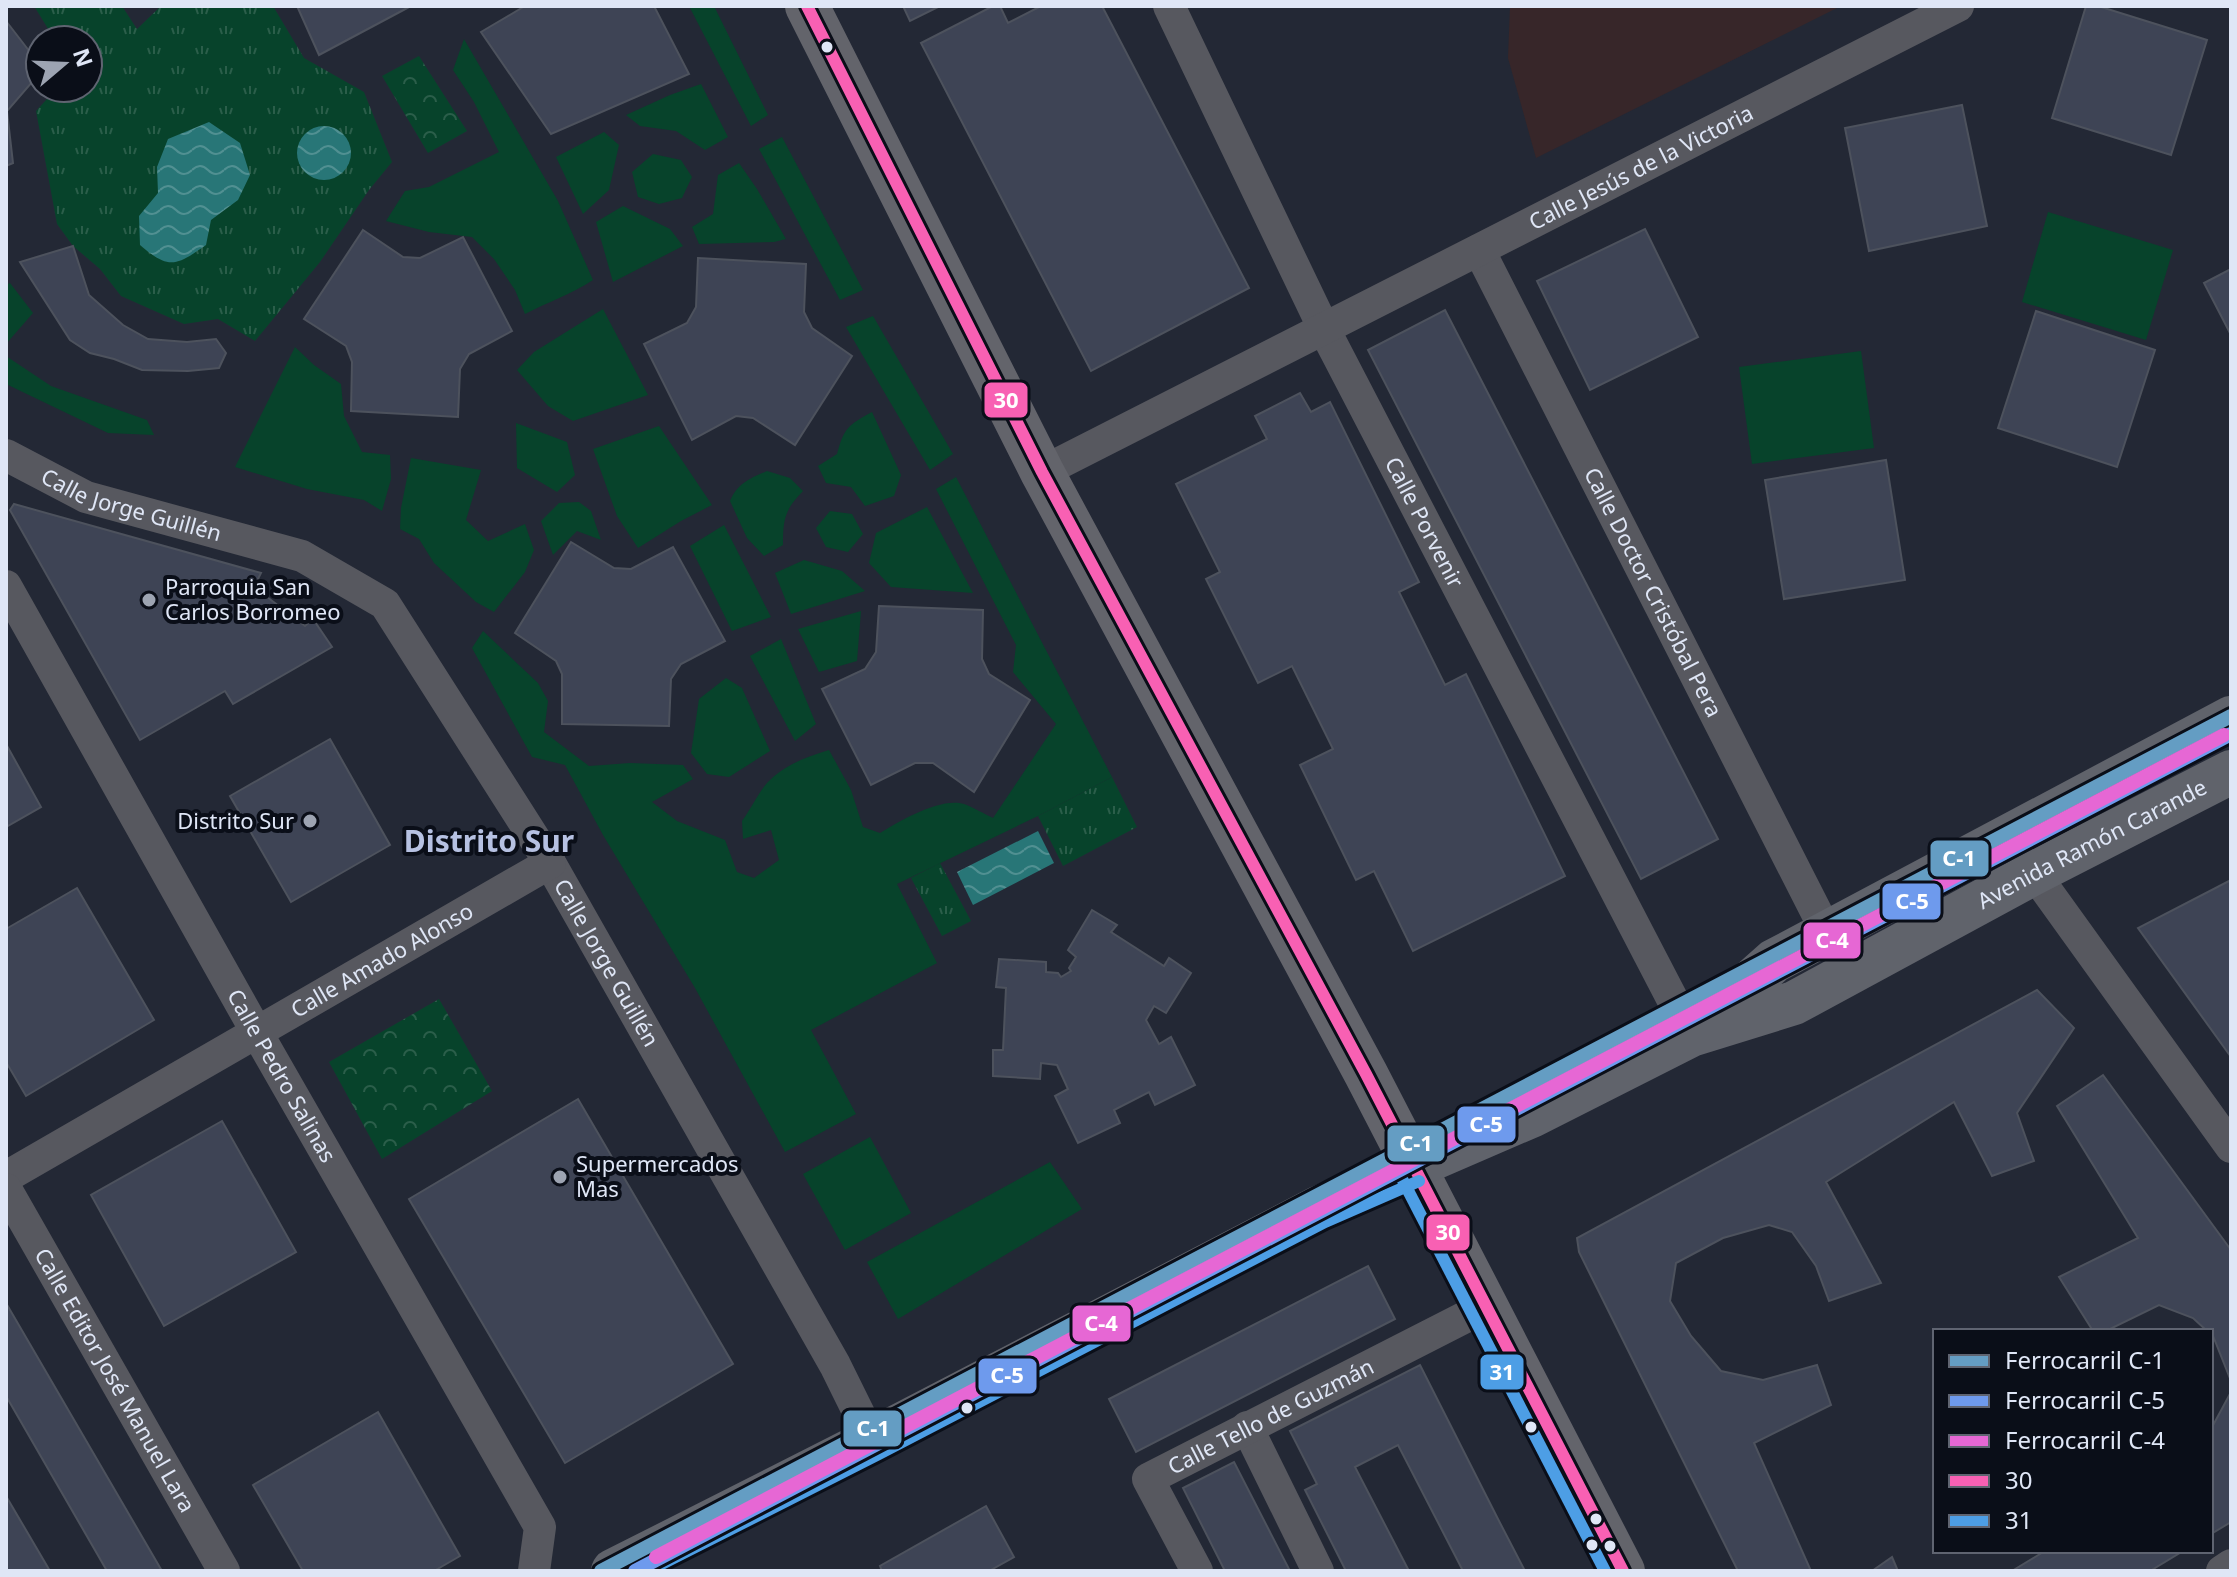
<svg xmlns="http://www.w3.org/2000/svg" width="2237" height="1577" font-family="'Noto Sans',sans-serif">
<defs>
<pattern id="grass-tufts" width="24" height="20" patternUnits="userSpaceOnUse" patternTransform="scale(2)"><rect width="24" height="20" fill="#07432b"/><path d="M3 7l-1-3M5 7V3M7 7l1-3M15 17l-1-3M17 17v-4M19 17l1-3" fill="none" stroke="#2b5e4a"/></pattern>
<pattern id="forest-crowns" width="20" height="18" patternUnits="userSpaceOnUse" patternTransform="scale(2)"><rect width="20" height="18" fill="#07432b"/><path d="M2 6a3 3 0 1 1 6 0M12 15a3 3 0 1 1 6 0" fill="none" stroke="#2b5e4a"/></pattern>
<pattern id="water-waves" width="16" height="10" patternUnits="userSpaceOnUse" patternTransform="scale(2)"><rect width="16" height="10" fill="#287677"/><path d="M0 5q4-4 8 0t8 0" fill="none" stroke="#519092"/></pattern>
</defs>
<rect width="100%" height="100%" fill="#232835"/>
<polygon fill="#372629" points="1510,6 1841,6 1536,158 1508,58"/>
<g fill="url(#grass-tufts)">
<polygon points="34,6 122,6 137,29 161,6 273,6 304,58 364,92 392,162 369,190 320,262 255,341 218,319 184,324 121,296 100,269 73,246 57,224 36,111 57,88 88,88 88,40 55,40"/>
<polygon points="1112,777 1137,827 1063,866 1038,816"/>
<polygon points="940,863 971,921 942,936 911,878"/>
</g>
<g fill="url(#forest-crowns)">
<polygon points="419,56 467,131 428,153 382,76"/>
<polygon points="439,999 492,1091 382,1159 329,1062"/>
</g>
<g fill="#07432b">
<polygon points="689,6 714,6 768,115 751,126"/>
<path d="M464,39L558,201L593,280C572,294 548,302 525,314L515,290L494,259L472,237L429,232L386,221L405,191L429,187L499,152L474,102L453,70Z"/>
<polygon points="701,84 728,137 705,150 676,131 640,126 626,115 670,95"/>
<polygon points="604,132 619,145 609,190 583,214 556,157"/>
<polygon points="782,137 863,290 840,300 759,149"/>
<polygon points="653,154 681,160 692,177 682,198 659,204 638,197 632,172"/>
<polygon points="739,163 757,189 786,239 774,242 699,244 692,227 713,214 718,175"/>
<polygon points="623,206 670,229 683,246 613,282 596,222"/>
<polygon points="2048,212 2173,250 2146,340 2022,302"/>
<polygon points="10,283 33,313 6,344 6,285"/>
<polygon points="603,309 648,395 573,421 548,406 517,370 534,352"/>
<polygon points="873,316 953,454 930,470 846,327"/>
<polygon points="295,347 314,365 341,384 344,416 362,452 390,455 391,479 382,511 364,500 307,489 235,467"/>
<polygon points="1861,351 1874,448 1752,464 1739,367"/>
<polygon points="6,356 51,386 147,420 154,435 108,433 6,384"/>
<path d="M872,412L901,475L894,496L865,506L851,487L826,483L818,466L837,454C844,428 848,425 872,412Z"/>
<polygon points="516,423 567,442 575,475 557,492 517,468"/>
<polygon points="659,426 712,505 681,521 638,548 617,516 593,449"/>
<polygon points="411,458 481,470 466,520 488,541 525,524 534,550 525,572 494,612 476,602 434,563 419,539 400,529 401,508"/>
<path d="M767,471L790,478L803,491C785,510 783,518 783,545L764,556L747,538L730,501C738,483 749,479 767,471Z"/>
<path d="M956,477L1112,777L1038,816L897,884L937,963L811,1030L856,1114L785,1152L695,988L603,835L565,765L532,757L472,648L483,631L538,683L548,701L544,732L589,766L630,763L683,765L693,779L652,802L677,821L725,840L737,872L754,878L779,860L771,830L743,839L742,821C750,810 759,792 767,783C784,765 806,757 829,750L851,790L863,827L880,833C900,821 940,797 964,804C973,807 984,814 993,818L1056,724L1013,672L1016,645L936,489Z"/>
<polygon points="579,502 591,511 601,540 577,531 553,555 541,521 559,503"/>
<polygon points="927,507 973,593 891,587 869,563 876,533"/>
<polygon points="830,511 852,514 863,534 848,552 826,547 816,528"/>
<polygon points="724,525 771,617 732,631 690,546"/>
<polygon points="804,560 842,571 865,591 791,614 775,573"/>
<polygon points="861,611 857,661 819,672 798,629"/>
<polygon points="781,639 816,724 795,741 750,656"/>
<polygon points="726,678 742,688 770,751 729,777 707,774 691,753 699,699"/>
<polygon points="870,1137 911,1213 845,1250 803,1174"/>
<polygon points="1050,1162 1082,1209 898,1319 867,1262"/>
</g>
<g fill="url(#water-waves)">
<path d="M209,122L240,143L250,175L238,200L211,220L206,245C176,266 169,270 140,245L139,216L158,193L157,167L168,139Z"/>
<circle cx="324" cy="153" r="27"/>
<polygon points="1038,831 1054,863 973,905 957,872"/>
</g>
<g fill="#3e4455" stroke="#4d525d" stroke-width="2">
<polygon points="297,6 411,6 319,55"/>
<polygon points="525,6 654,6 689,74 551,134 481,32"/>
<polygon points="903,6 940,6 910,21"/>
<polygon points="993,6 1000,6 1008,23 1041,6 1102,6 1249,288 1091,371 921,43"/>
<polygon points="2086,6 2098,6 2207,40 2171,155 2052,118"/>
<polygon points="6,21 40,65 40,73 7,111 13,163 6,166"/>
<polygon points="1962,105 1987,226 1869,251 1845,128"/>
<polygon points="1645,229 1698,337 1590,390 1537,281"/>
<polygon points="363,230 403,257 420,258 463,237 512,331 469,354 460,369 458,417 351,411 352,362 346,346 304,319"/>
<polygon points="73,246 89,295 123,325 148,339 187,342 216,339 226,353 219,368 188,371 142,370 114,359 90,353 70,340 20,262"/>
<polygon points="698,258 806,264 804,312 812,328 852,356 795,445 753,418 736,416 692,440 644,344 687,323 696,307"/>
<polygon points="2231,269 2231,335 2204,283"/>
<polygon points="1445,310 1718,839 1641,879 1368,350"/>
<polygon points="2036,311 2155,350 2117,467 1998,428"/>
<polygon points="1300,393 1311,412 1330,402 1419,582 1399,592 1445,685 1466,674 1565,876 1413,951 1374,871 1356,880 1300,765 1333,749 1292,666 1258,683 1206,579 1220,572 1176,484 1267,439 1255,416"/>
<polygon points="1886,460 1905,580 1784,599 1765,480"/>
<polygon points="14,504 261,573 254,587 305,626 313,619 332,647 233,704 225,691 140,740 10,510"/>
<polygon points="571,542 614,568 631,569 673,547 725,641 681,664 671,679 669,726 562,724 562,674 556,661 515,633"/>
<polygon points="879,606 983,610 982,659 989,674 1030,700 974,792 933,763 915,763 871,785 822,689 865,669 876,652"/>
<polygon points="330,739 390,845 291,902 230,796"/>
<polygon points="6,744 41,807 6,827"/>
<polygon points="2231,880 2231,1057 2138,928"/>
<polygon points="77,888 154,1020 26,1096 6,1062 6,929"/>
<polygon points="1092,910 1117,925 1111,932 1164,966 1169,958 1191,973 1166,1013 1154,1006 1146,1020 1159,1044 1171,1037 1195,1085 1155,1105 1149,1092 1114,1110 1120,1123 1078,1143 1055,1096 1068,1089 1057,1065 1041,1063 1040,1079 993,1076 993,1050 1003,1050 1006,988 996,987 999,959 1046,962 1046,972 1058,973 1061,977 1071,971 1069,968 1076,957 1068,950"/>
<polygon points="2037,990 2074,1028 2017,1113 2034,1161 1992,1176 1954,1102 1826,1182 1881,1283 1829,1301 1816,1266 1792,1232 1769,1225 1723,1238 1676,1263 1670,1301 1691,1336 1721,1371 1763,1380 1817,1365 1831,1405 1754,1443 1811,1571 1738,1571 1579,1252 1577,1238"/>
<polygon points="2103,1075 2231,1250 2231,1381 2211,1331 2207,1331 2193,1318 2159,1305 2106,1331 2093,1331 2059,1277 2138,1238 2057,1106"/>
<polygon points="578,1099 733,1364 565,1463 409,1199"/>
<polygon points="222,1121 296,1252 164,1326 91,1195"/>
<polygon points="1368,1266 1395,1319 1136,1452 1109,1399"/>
<polygon points="6,1303 162,1571 107,1571 6,1396"/>
<polygon points="1420,1365 1498,1519 1525,1571 1463,1571 1398,1445 1355,1467 1409,1571 1346,1571 1305,1490 1317,1484 1290,1431"/>
<polygon points="2231,1392 2231,1522 2211,1534 2211,1429"/>
<polygon points="378,1412 460,1556 434,1571 303,1571 253,1485"/>
<polygon points="1234,1462 1290,1571 1225,1571 1183,1488"/>
<polygon points="6,1496 50,1571 6,1571"/>
<polygon points="986,1506 1014,1557 989,1571 882,1571 880,1566"/>
<polygon points="2045,1551 2183,1551 2150,1571 2012,1571"/>
<polygon points="1892,1557 1898,1571 1872,1571"/>
</g>
<g fill="none" stroke-linecap="round" stroke-linejoin="round">
<g stroke="#57585f" stroke-width="32">
<path id="s1" d="M1169,6L1324,329L1691,1035"/>
<path id="s2" d="M1479,250L1827,933"/>
<path id="s3" d="M6,455L86,497L302,556L385,604L550,863L835,1365L872,1440"/>
<path id="s4" d="M1042,472L1958,6"/>
<path id="s5" d="M6,586L256,1031L540,1527L534,1571"/>
<polyline points="2034,873 2231,1147"/>
<path id="s6" d="M6,1177L550,863"/>
<path id="s7" d="M6,1189L224,1571"/>
<polyline points="1247,1427 1318,1571"/>
<path id="s8" d="M1197,1571L1148,1479L1485,1307"/>
<polyline points="2222,1571 2231,1565"/>
</g>
<polyline stroke="#63646b" stroke-width="44" points="807,6 1042,472 1366,1074 1623,1571"/>
<g stroke="#60636b" stroke-width="44">
<polyline points="1702,1025 1774,961 2231,718"/>
<path id="s9" d="M613,1571L872,1440L1318,1208L1531,1116L1691,1035L1794,1003L2034,873L2231,772"/>
</g>
<g stroke="#0a0e18" stroke-width="18">
<polyline id="bus-1" points="807,6 1042,472 1366,1074 1623,1571"/>
</g>
<g stroke="#0a0e18" stroke-width="18">
<g id="bus-2">
<polyline points="1399,1173 1605,1571"/>
<polyline points="648,1571 879,1454 1325,1222 1419,1181"/>
</g>
</g>
<use href="#bus-1" stroke="#f860b3" stroke-width="12"/>
<use href="#bus-2" stroke="#4d9ee5" stroke-width="12"/>
<g stroke="#0a0e18" stroke-width="20">
<polyline id="rail-1" points="601,1571 2231,716"/>
</g>
<g stroke="#0a0e18" stroke-width="20">
<polyline id="rail-2" points="635,1571 2231,734"/>
</g>
<g stroke="#0a0e18" stroke-width="20">
<polyline id="rail-3" points="656,1557 2224,735"/>
</g>
<use href="#rail-1" stroke="#649dc3" stroke-width="14"/>
<use href="#rail-2" stroke="#6e9aed" stroke-width="14"/>
<use href="#rail-3" stroke="#e667d4" stroke-width="14"/>
</g>
<g fill="#dfe6f6" stroke="#0a0e18" stroke-width="3">
<circle cx="827" cy="47" r="7"/>
<circle cx="967" cy="1408" r="7"/>
<circle cx="1531" cy="1427" r="7"/>
<circle cx="1596" cy="1519" r="7"/>
<circle cx="1592" cy="1545" r="7"/>
<circle cx="1610" cy="1546" r="7"/>
</g>
<g fill="#9da4b2" stroke="#0a0e18" stroke-width="3">
<circle cx="149" cy="600" r="8"/>
<circle cx="310" cy="821" r="8"/>
<circle cx="560" cy="1177" r="8"/>
</g>
<g text-anchor="middle" stroke-width="8" stroke-linejoin="round" paint-order="stroke">
<g font-size="22" fill="#dfe6f6" stroke="#0a0e18">
<text dy="8" stroke="none"><textPath href="#s4" startOffset="672">Calle Jesús de la Victoria</textPath></text>
<text dy="8" stroke="none"><textPath href="#s3" startOffset="136">Calle Jorge Guillén</textPath></text>
<text dy="8" stroke="none"><textPath href="#s1" startOffset="576">Calle Porvenir</textPath></text>
<text dy="8" stroke="none"><textPath href="#s2" startOffset="384">Calle Doctor Cristóbal Pera</textPath></text>
<text dy="8" stroke="none"><textPath href="#s9" startOffset="1650">Avenida Ramón Carande</textPath></text>
<text dy="8" stroke="none"><textPath href="#s6" startOffset="434">Calle Amado Alonso</textPath></text>
<text dy="8" stroke="none"><textPath href="#s3" startOffset="832">Calle Jorge Guillén</textPath></text>
<text dy="8" stroke="none"><textPath href="#s5" startOffset="562">Calle Pedro Salinas</textPath></text>
<text dy="8" stroke="none"><textPath href="#s7" startOffset="220">Calle Editor José Manuel Lara</textPath></text>
<text dy="8" stroke="none"><textPath href="#s8" startOffset="242">Calle Tello de Guzmán</textPath></text>
</g>
<g font-size="22" fill="#dfe6f6" stroke="#0a0e18" text-anchor="start">
<text x="165" y="595">Parroquia San<tspan x="165" dy="25">Carlos Borromeo</tspan></text>
<text x="294" y="829" text-anchor="end">Distrito Sur</text>
<text x="576" y="1172">Supermercados<tspan x="576" dy="25">Mas</tspan></text>
</g>
<g font-size="30" font-weight="bold" fill="#b6c1e2" stroke="#0a0e18">
<text x="489" y="852">Distrito Sur</text>
</g>
</g>
<g stroke="#0a0e18" stroke-width="3">
<rect x="983" y="381" width="46" height="38" rx="8" fill="#f860b3"/>
<rect x="1929" y="839" width="61" height="39" rx="8" fill="#649dc3"/>
<rect x="1881" y="882" width="61" height="39" rx="8" fill="#6e9aed"/>
<rect x="1802" y="921" width="60" height="39" rx="8" fill="#e667d4"/>
<rect x="1456" y="1105" width="61" height="39" rx="8" fill="#6e9aed"/>
<rect x="1386" y="1124" width="60" height="39" rx="8" fill="#649dc3"/>
<rect x="1425" y="1213" width="46" height="39" rx="8" fill="#f860b3"/>
<rect x="1071" y="1304" width="61" height="39" rx="8" fill="#e667d4"/>
<rect x="1479" y="1353" width="46" height="38" rx="8" fill="#4d9ee5"/>
<rect x="977" y="1357" width="61" height="38" rx="8" fill="#6e9aed"/>
<rect x="842" y="1409" width="61" height="39" rx="8" fill="#649dc3"/>
</g>
<g font-size="22" text-anchor="middle" font-weight="bold" fill="#fff">
<text x="1006" y="408">30</text>
<text x="1959" y="866">C-1</text>
<text x="1912" y="909">C-5</text>
<text x="1832" y="948">C-4</text>
<text x="1486" y="1132">C-5</text>
<text x="1416" y="1151">C-1</text>
<text x="1448" y="1240">30</text>
<text x="1101" y="1331">C-4</text>
<text x="1502" y="1380">31</text>
<text x="1007" y="1383">C-5</text>
<text x="873" y="1436">C-1</text>
</g>
<rect width="2237" height="1577" fill="none" stroke="#dfe6f6" stroke-width="16"/>
<rect x="1933" y="1329" width="280" height="224" fill="#0a0e18" stroke="#5f6471" stroke-width="2"/>
<rect x="1949" y="1355" width="40" height="12" fill="#649dc3" stroke="#5f6471" stroke-width="2"/>
<text x="2005" y="1369" font-size="24" fill="#dfe6f6">Ferrocarril C-1</text>
<rect x="1949" y="1395" width="40" height="12" fill="#6e9aed" stroke="#5f6471" stroke-width="2"/>
<text x="2005" y="1409" font-size="24" fill="#dfe6f6">Ferrocarril C-5</text>
<rect x="1949" y="1435" width="40" height="12" fill="#e667d4" stroke="#5f6471" stroke-width="2"/>
<text x="2005" y="1449" font-size="24" fill="#dfe6f6">Ferrocarril C-4</text>
<rect x="1949" y="1475" width="40" height="12" fill="#f860b3" stroke="#5f6471" stroke-width="2"/>
<text x="2005" y="1489" font-size="24" fill="#dfe6f6">30</text>
<rect x="1949" y="1515" width="40" height="12" fill="#4d9ee5" stroke="#5f6471" stroke-width="2"/>
<text x="2005" y="1529" font-size="24" fill="#dfe6f6">31</text>
<g transform="translate(64 64) rotate(71)"><circle r="38" fill="#0a0e18" stroke="#5f6471" stroke-width="2"/>
<path d="M0-6L14 30L0 20L-14 30Z" fill="#9da4b2"/>
<text y="-12" font-size="22" font-weight="bold" text-anchor="middle" fill="#dfe6f6">N</text>
</g>
</svg>
